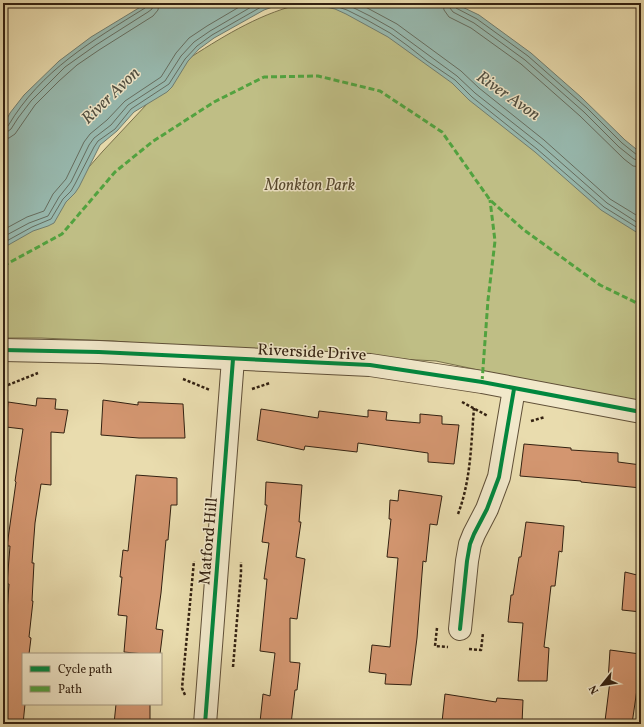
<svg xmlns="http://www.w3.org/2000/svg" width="644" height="727" font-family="Vollkorn,serif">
<rect width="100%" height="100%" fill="#e9dcae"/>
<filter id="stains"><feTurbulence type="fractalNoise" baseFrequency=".005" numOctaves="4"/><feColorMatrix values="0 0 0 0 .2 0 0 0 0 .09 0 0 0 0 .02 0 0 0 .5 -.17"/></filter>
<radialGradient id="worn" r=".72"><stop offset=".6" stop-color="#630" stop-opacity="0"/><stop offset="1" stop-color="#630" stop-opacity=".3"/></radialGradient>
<path fill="#bfbe85" stroke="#79704b" d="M305,3H331L377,22L641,231V404L436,361L185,347L113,341L41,338H3V244L81,176L103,151L191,57C227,34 263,12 305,3Z"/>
<g fill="#98bab0" stroke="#707d70">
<polygon points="147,3 284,3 264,10 214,38 199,49 188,61 172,87 167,92 134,112 117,131 100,145 79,187 75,193 66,202 54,223 48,226 33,231 3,248 3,126 10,113 24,95 59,61 91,37"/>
<polygon points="307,3 454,3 479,15 531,53 581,97 625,140 641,153 641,235 601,210 535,152 469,100 452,83 388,37 346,14 335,9"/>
</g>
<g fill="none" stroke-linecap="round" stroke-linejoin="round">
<g stroke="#666e60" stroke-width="1">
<polyline points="326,3 347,10 367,20 390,33 408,46 427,61 455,80 472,97 537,149 604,207 641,230"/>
<polyline points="344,3 370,16 393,29 457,76 475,93 541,145 607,203 641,225"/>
<polyline points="358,3 397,24 461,71 479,88 544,140 610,199 641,218"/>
<polyline points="443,3 444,10 449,17 471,28 521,64 580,116 624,159 633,166 641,167"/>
<polyline points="449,3 450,8 453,12 474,23 525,60 584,112 619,147 634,159 641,161"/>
<polyline points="454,3 456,8 477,19 528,56 587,108 622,143 637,155 641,156"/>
<path d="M3,127L8,126C41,70 92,41 145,8L148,3"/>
<polyline points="3,132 7,132 11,129 18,118 31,101 65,67 96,45 148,12 152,9 153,3"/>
<polyline points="3,139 9,138 15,134 35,105 59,81 77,65 99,50 153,16 158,10 159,3"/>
<polyline points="3,230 27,217 44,211 53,194 66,179 84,142 90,134 107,120 125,101 161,77 176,53 189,38 207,26 246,3"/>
<polyline points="3,237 29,223 48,216 59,197 71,182 89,145 94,138 111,125 128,105 165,81 181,56 194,42 210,31 258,3"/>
<polyline points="3,243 32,227 51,219 63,199 71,191 75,184 94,147 98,141 115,129 131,109 169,84 185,59 197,46 212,35 261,7 270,3"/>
</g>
</g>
<g fill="#d39670" stroke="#332111">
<polygon points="37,398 56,399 55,409 68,410 64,433 51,432 51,485 41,484 35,523 32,563 34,563 32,601 33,601 29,637 31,638 29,654 23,654 23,704 25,704 23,724 3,724 3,653 6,627 9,584 7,584 10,546 7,546 16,482 15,481 23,429 6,427 8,402 36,406"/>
<polygon points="103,400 138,405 138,402 183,404 185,438 139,438 101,435"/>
<polygon points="261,409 318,418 319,411 368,417 368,410 387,412 386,420 420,423 420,414 442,416 442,424 459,425 454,464 428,462 428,453 358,443 357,452 305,446 304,450 257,440"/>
<polygon points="524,444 571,448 571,450 618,453 618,462 641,465 641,488 581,482 581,481 520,476"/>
<polygon points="136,475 177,478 177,505 171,505 168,540 166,540 161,593 156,629 163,630 160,654 144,654 124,652 127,616 118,615 122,577 120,577 123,550 128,551"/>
<polygon points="266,482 302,485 299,522 301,522 296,557 305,559 297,619 290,618 290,662 300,663 297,690 295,690 291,724 260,722 263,694 270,696 275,653 260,651 267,579 264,579 269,543 262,542 267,505 265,505"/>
<polygon points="399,490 442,496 437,525 430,524 426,562 423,561 417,638 411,685 385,684 386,674 369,672 372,645 390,647 398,558 387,557 391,519 389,519 390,500 398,501"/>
<polygon points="526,522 564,526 562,552 559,551 555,586 551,586 544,647 549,648 547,681 518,681 523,623 508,622 511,595 513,595 519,557 521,557"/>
<polygon points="625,572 641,576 641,612 622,610"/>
<polygon points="610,650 640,654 638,682 632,724 619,724 605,721 610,681 608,681"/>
<polygon points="445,694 496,702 497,698 523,700 522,724 463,724 442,722"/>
<polygon points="116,704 150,704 150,724 114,724"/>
</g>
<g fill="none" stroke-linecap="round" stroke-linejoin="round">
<g stroke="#605038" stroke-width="24">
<g id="street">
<polyline points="3,350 99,352 370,365 482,382 641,412"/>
<polyline points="460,629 467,561 470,544 474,534 487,509 499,477 514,389"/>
<polyline points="205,724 233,359"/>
</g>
</g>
<g stroke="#332111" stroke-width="2.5" stroke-dasharray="3 2" stroke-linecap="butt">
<polyline points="183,379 210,390"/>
<polyline points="3,387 38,373"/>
<polyline points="252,389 270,383"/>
<polyline points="462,402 488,416"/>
<polyline points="531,421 545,417"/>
<path d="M458,514C471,480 471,444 474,408"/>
<polyline points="437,628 435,646 448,647"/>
<polyline points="469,649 481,650 483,633"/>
<polyline points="233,667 241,573 241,562"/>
<polyline points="185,695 182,688 194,561"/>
</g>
<use href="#street" stroke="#f1e8ca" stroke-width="22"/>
<g stroke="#52a23f" stroke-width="3" stroke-dasharray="6 3" stroke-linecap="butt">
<polyline points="3,266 62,234 115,172 152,142 214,102 264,77 318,76 380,91 442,132 490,200 524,230 600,285 641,305"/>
<polyline points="482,382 488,300 495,241 490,200"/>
</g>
<g stroke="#f1e8ca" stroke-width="6">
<g id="cycleway">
<polyline points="3,350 99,352 370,365 482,382 641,412"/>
<polyline points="460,629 467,561 470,544 474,534 487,509 499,477 514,389"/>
<polyline points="205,724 233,359"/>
</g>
</g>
<use href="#cycleway" stroke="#00873e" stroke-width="4"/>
</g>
<g text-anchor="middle" stroke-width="3" stroke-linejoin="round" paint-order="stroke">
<g font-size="16" font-style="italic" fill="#56482e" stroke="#f1e8ca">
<text x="310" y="190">Monkton Park</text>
</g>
<g font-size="16" fill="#332111" stroke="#f1e8ca">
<text transform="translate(312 351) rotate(3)" y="6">Riverside Drive</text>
<text transform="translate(207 541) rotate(-85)" y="6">Matford Hill</text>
</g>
<g font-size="17" font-style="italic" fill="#514f41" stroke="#f1e8ca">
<text transform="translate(110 95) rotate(-44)" y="6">River Avon</text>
<text transform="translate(509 95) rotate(35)" y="6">River Avon</text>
</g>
</g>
<rect width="644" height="727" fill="none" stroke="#e9dcae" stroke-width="16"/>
<rect x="4" y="4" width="636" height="719" fill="none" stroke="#332111" stroke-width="2"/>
<rect x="8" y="8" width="628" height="711" fill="none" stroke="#332111"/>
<rect x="22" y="653" width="140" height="52" fill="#f1e8ca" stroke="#a59880"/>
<rect x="30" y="666" width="20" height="6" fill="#00873e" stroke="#a59880"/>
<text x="58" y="673" font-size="12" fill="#332111">Cycle path</text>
<rect x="30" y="686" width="20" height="6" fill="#52a23f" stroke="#a59880"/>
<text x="58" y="693" font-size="12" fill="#332111">Path</text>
<g transform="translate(602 685) rotate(240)" stroke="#f1e8ca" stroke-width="3" paint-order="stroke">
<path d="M0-3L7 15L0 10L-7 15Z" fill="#332111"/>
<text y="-6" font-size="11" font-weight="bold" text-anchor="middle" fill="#332111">N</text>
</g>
<rect width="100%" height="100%" filter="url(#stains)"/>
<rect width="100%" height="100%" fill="url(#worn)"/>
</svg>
